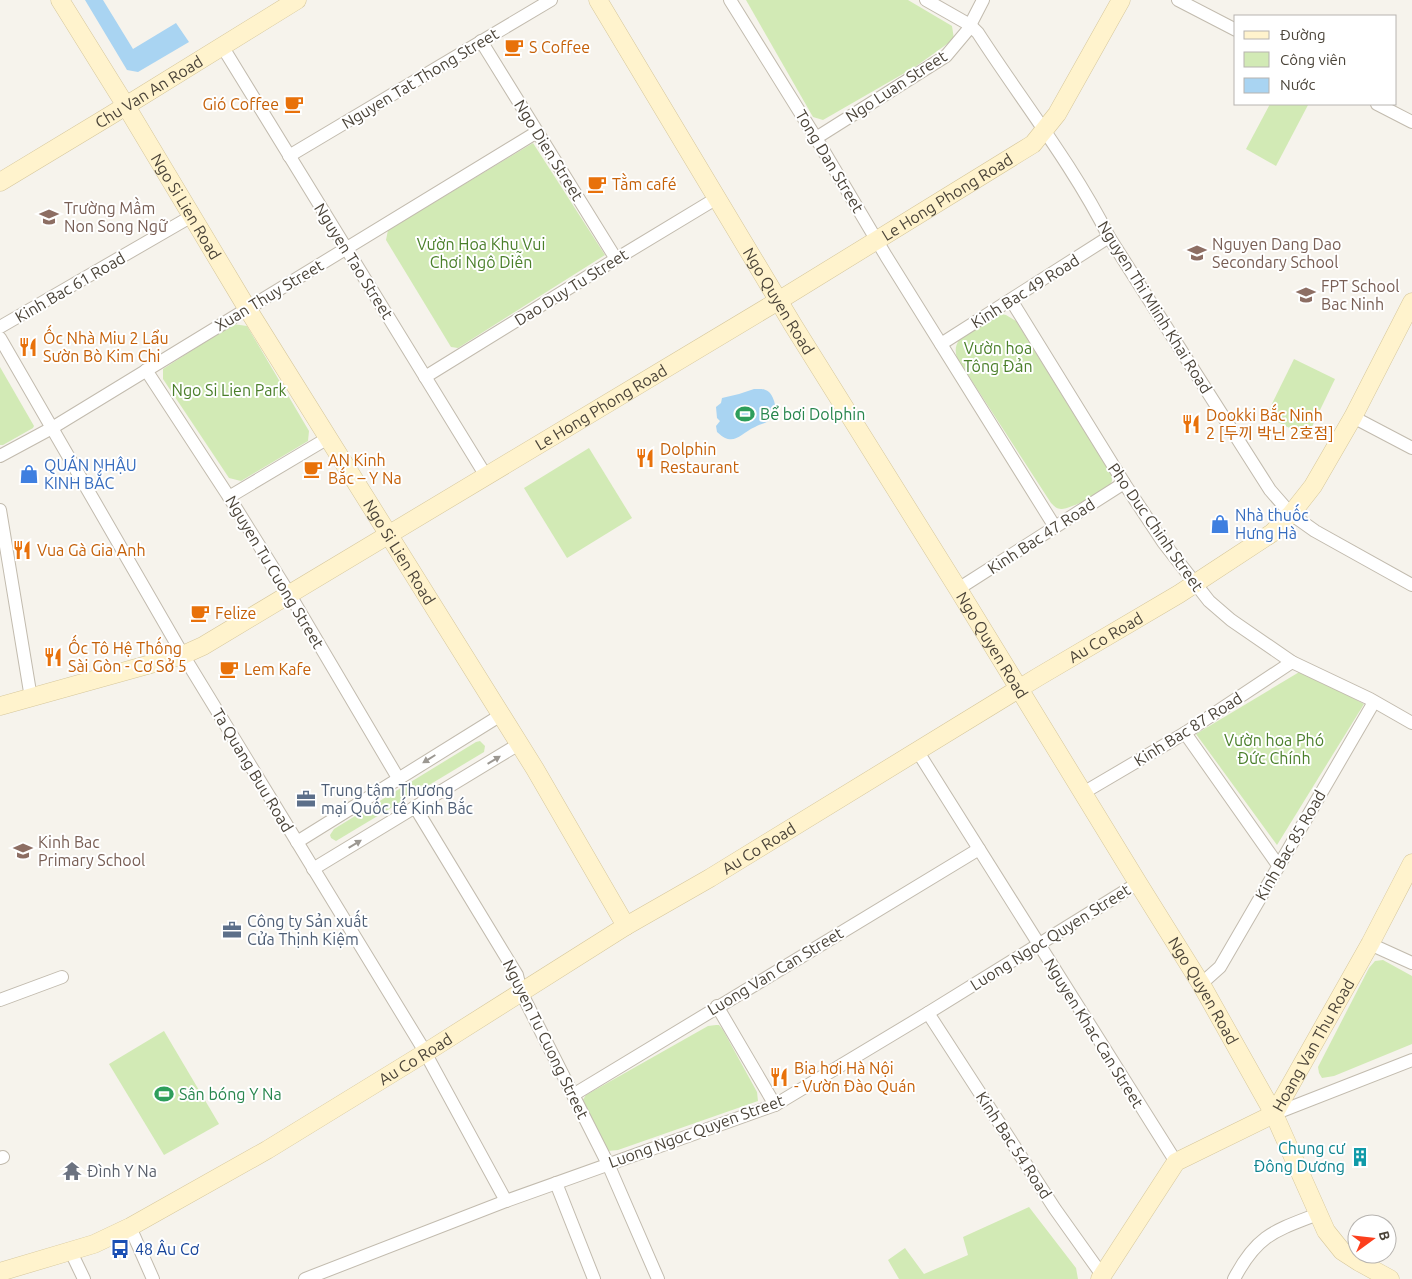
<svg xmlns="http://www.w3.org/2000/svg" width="1412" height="1279" font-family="Ubuntu,'Noto Sans KR',sans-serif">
<rect width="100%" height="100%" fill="#f6f3ec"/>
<g fill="#d2eab5">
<polygon points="746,0 908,0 952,26 954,39 915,67 823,120 813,117"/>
<polygon points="1270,104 1305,104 1308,105 1276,166 1246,149"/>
<polygon points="533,143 605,255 458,348 451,347 386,240 388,230"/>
<path d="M1001,314L1006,315L1016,321L1111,474C1112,478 1113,481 1110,485C1105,491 1069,510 1061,509C1057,509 1054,506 1051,503L957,358C949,335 980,325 995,315Z"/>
<polygon points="233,324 247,326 309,431 308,441 241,481 229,478 163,379 163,369"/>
<polygon points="1294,359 1335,379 1307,437 1266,416"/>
<polygon points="0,367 34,426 33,428 3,445 0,445"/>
<polygon points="589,448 632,518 567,558 524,488"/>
<polygon points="1301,671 1364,704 1277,845 1196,734"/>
<polygon points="480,741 485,746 484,752 336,841 331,838 330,835 334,829 476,742"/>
<polygon points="1383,960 1412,976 1412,1044 1334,1076 1322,1078 1319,1073 1318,1067 1369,968 1375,961"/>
<polygon points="716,1025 719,1025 723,1030 757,1092 758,1101 618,1150 608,1151 582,1101 586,1095 708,1026"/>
<polygon points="164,1031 219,1124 164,1155 109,1064"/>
<polygon points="1029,1207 1076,1268 1078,1279 899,1279 888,1260 905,1248 924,1274 968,1255 963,1237"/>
</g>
<g fill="#a9d4f2">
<polygon points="85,0 103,0 133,49 176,23 189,42 138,72 127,70"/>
<path d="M754,389C759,389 764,388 769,392C775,398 778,412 772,418C767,424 761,423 755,427C739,434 734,448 717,432L716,426L720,421L717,418L716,407L721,403L722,398L739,394Z"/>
</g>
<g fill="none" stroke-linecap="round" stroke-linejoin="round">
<g stroke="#c2bbae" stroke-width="14">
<g id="street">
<polyline points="730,0 816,138 886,256 1055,527"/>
<path d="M926,0L970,25L978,33C1022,101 1073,165 1109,237L1270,490L1291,514L1315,531L1412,585"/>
<polyline points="1178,0 1236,30"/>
<polyline points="481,41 616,259"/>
<polyline points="222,46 486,476"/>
<polyline points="1377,104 1412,122"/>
<polyline points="816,138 946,56 967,31 983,0"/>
<polyline points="289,156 551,0"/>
<polyline points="1011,300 1124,483 1163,542 1209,601 1231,620 1292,662 1370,699 1412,723"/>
<polyline points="0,327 192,216"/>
<polyline points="0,338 183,655 421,1045 506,1201"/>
<polyline points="941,344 1109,237"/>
<polyline points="146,370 229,497 290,595 398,778"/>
<polyline points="425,377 616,259 717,198"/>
<polyline points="1353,417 1412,448"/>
<polyline points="0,456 52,428 537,132"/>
<polyline points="229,497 328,438"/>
<polyline points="0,510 31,698"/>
<polyline points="958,589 1124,483"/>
<polyline points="1185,733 1278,865"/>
<polyline points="918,752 1176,1162"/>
<polyline points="1083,793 1185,733 1292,662"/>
<polyline points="415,807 517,975 521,992 608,1164 658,1279"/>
<polyline points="297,842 501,715"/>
<polyline points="313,869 519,744"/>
<polyline points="1370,944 1412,963"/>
<polyline points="1201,984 1220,967 1374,702"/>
<polyline points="0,1000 62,977"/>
<polyline points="717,1006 775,1105"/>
<polyline points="928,1013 1055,1209 1102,1275"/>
<polyline points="573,1095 979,849"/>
<polyline points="1274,1114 1412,1060"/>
<polyline points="0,1158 3,1157"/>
<polyline points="556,1183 594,1279"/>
<polyline points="130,1227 153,1279"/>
<polyline points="71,1252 84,1279"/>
<polyline points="305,1279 506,1201 775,1105 928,1013 1138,883"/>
<path d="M1234,1279C1257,1235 1274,1231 1318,1214"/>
</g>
</g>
<g stroke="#d6c79b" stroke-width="19">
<g id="secondary">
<path id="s1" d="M60,0L126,106L247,308L535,769L626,926"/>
<path id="s2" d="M598,0L793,325L958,589L1138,883L1201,984L1274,1114L1326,1231L1342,1251L1359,1262L1390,1279"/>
<path id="s3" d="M0,182L111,115L297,0"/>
<path id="s4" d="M0,706L183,655L203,646L778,301L1033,144L1057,114L1121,0"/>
<path id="s5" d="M0,1272L94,1244L130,1227L267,1150L425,1053L626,926L710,878L1038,677L1179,594L1272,533L1291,514L1313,486L1353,417L1412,302"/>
<path id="s6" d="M1100,1279L1176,1162L1274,1114L1370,944L1412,863"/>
</g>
</g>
<use href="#street" stroke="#fff" stroke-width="12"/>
<use href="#secondary" stroke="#fff3cd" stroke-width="18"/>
</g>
<defs><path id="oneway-solid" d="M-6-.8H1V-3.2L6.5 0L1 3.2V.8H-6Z" transform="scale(1.25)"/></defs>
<g fill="#9c9892">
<use href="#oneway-solid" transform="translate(429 759) rotate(148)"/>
<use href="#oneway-solid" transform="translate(494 760) rotate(-31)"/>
<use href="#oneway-solid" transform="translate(355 844) rotate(-31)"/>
</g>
<defs>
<g id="cafe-bare" transform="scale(1.5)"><path d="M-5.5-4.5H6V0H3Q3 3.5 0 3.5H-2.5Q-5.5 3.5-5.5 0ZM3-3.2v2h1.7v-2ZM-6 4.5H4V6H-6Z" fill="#e8710a" stroke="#fff" stroke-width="2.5" paint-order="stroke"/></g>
<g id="school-bare" transform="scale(1.5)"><path d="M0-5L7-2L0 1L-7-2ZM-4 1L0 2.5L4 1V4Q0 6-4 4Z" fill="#8d6e63" stroke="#fff" stroke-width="2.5" paint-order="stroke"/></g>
<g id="restaurant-bare" transform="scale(1.5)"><path d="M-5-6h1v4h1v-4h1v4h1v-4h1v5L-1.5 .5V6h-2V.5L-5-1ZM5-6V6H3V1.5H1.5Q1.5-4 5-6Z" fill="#e8710a" stroke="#fff" stroke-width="2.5" paint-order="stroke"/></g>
<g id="stadium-bare" transform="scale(1.5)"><path d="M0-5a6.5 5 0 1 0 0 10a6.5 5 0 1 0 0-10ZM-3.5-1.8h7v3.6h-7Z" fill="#2e9e5b" stroke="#fff" stroke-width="2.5" paint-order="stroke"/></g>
<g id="shop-bare" transform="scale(1.5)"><path d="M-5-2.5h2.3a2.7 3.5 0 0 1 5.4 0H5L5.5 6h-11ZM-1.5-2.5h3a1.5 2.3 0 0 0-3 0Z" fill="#3f7fe0" stroke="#fff" stroke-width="2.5" paint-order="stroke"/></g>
<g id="office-bare" transform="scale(1.5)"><path d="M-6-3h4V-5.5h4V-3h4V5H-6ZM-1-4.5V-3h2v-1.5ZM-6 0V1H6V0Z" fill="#5c6f8a" stroke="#fff" stroke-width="2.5" paint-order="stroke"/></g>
<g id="building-bare" transform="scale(1.5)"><path d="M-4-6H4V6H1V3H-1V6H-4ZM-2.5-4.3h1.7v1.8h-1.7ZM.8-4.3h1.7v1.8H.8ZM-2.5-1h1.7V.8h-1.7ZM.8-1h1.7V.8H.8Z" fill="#0f9aa8" stroke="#fff" stroke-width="2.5" paint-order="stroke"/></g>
<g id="temple-bare" transform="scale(1.5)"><path d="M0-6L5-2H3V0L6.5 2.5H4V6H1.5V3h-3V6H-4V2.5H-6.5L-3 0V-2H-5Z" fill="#6b7280" stroke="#fff" stroke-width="2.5" paint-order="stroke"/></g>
<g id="bus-bare" transform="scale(1.5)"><path d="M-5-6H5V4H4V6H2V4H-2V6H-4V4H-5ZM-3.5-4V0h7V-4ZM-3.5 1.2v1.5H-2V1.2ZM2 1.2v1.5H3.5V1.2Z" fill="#1a4fb4" stroke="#fff" stroke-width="2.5" paint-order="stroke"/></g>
</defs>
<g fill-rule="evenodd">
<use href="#cafe-bare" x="514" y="47"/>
<use href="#cafe-bare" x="294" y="104"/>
<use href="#cafe-bare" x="597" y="184"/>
<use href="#school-bare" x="49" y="217"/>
<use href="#school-bare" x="1197" y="253"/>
<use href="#school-bare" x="1306" y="295"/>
<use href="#restaurant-bare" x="28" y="347"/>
<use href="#stadium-bare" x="745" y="414"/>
<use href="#restaurant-bare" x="1191" y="424"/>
<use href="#restaurant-bare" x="645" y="458"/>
<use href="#cafe-bare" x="313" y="469"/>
<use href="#shop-bare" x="29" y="474"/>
<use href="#shop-bare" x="1220" y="524"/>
<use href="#restaurant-bare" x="22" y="550"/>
<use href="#cafe-bare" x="200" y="613"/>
<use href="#restaurant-bare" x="53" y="657"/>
<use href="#cafe-bare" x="229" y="669"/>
<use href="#office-bare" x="306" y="799"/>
<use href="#school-bare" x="23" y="851"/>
<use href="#office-bare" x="232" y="930"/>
<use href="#restaurant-bare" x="779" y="1077"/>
<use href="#stadium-bare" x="164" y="1094"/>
<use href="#building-bare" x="1360" y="1157"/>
<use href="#temple-bare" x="72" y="1171"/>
<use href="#bus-bare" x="120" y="1249"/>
</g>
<g text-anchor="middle" stroke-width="4" stroke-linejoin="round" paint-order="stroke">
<g font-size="16" fill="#c56008" stroke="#fff" text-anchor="start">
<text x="529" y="53">S Coffee</text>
<text x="279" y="110" text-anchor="end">Gió Coffee</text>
<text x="612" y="190">Tằm café</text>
<text x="43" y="344">Ốc Nhà Miu 2 Lẩu<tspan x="43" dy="18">Sườn Bò Kim Chi</tspan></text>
<text x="1206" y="421">Dookki Bắc Ninh<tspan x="1206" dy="18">2 [두끼 박닌 2호점]</tspan></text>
<text x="660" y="455">Dolphin<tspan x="660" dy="18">Restaurant</tspan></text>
<text x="328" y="466">AN Kinh<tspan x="328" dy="18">Bắc – Y Na</tspan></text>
<text x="37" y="556">Vua Gà Gia Anh</text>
<text x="215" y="619">Felize</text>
<text x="68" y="654">Ốc Tô Hệ Thống<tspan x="68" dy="18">Sài Gòn - Cơ Sở 5</tspan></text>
<text x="244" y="675">Lem Kafe</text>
<text x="794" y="1074">Bia hơi Hà Nội<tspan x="794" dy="18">- Vườn Đào Quán</tspan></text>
</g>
<g font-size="16" fill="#4b4439" stroke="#fff">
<text transform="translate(420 78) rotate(-31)" y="6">Nguyen Tat Thong Street</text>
<text transform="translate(896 86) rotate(-33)" y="6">Ngo Luan Street</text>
<text dy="6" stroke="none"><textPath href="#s3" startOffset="174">Chu Van An Road</textPath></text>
<text transform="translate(549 150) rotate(58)" y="6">Ngo Dien Street</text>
<text transform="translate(830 161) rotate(59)" y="6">Tong Dan Street</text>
<text dy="6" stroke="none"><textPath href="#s4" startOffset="1081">Le Hong Phong Road</textPath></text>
<text dy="6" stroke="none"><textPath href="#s1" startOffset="242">Ngo Si Lien Road</textPath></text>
<text transform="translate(354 261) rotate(58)" y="6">Nguyen Tao Street</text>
<text transform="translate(70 287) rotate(-30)" y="6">Kinh Bac 61 Road</text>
<text transform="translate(571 287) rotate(-32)" y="6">Dao Duy Tu Street</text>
<text transform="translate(1025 291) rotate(-32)" y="6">Kinh Bac 49 Road</text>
<text transform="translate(269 295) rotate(-31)" y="6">Xuan Thuy Street</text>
<text dy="6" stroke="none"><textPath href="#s2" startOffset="351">Ngo Quyen Road</textPath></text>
<text transform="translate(1155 307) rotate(58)" y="6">Nguyen Thi MIinh Khai Road</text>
<text dy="6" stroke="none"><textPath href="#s4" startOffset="676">Le Hong Phong Road</textPath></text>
<text transform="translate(1156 527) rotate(55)" y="6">Pho Duc Chinh Street</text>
<text transform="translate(1041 536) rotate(-33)" y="6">Kinh Bac 47 Road</text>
<text dy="6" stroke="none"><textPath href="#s1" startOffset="648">Ngo Si Lien Road</textPath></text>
<text transform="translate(275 572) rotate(59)" y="6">Nguyen Tu Cuong Street</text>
<text dy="6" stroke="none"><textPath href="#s5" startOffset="1278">Au Co Road</textPath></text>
<text dy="6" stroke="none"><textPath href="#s2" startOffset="756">Ngo Quyen Road</textPath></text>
<text transform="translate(1188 729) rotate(-32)" y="6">Kinh Bac 87 Road</text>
<text transform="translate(253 770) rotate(59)" y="6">Ta Quang Buu Road</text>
<text transform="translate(1290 845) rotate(-60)" y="6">Kinh Bac 85 Road</text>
<text dy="6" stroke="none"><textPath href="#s5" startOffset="872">Au Co Road</textPath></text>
<text transform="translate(1050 937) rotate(-32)" y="6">Luong Ngoc Quyen Street</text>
<text transform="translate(775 971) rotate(-31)" y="6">Luong Van Can Street</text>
<text dy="6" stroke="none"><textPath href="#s2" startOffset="1161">Ngo Quyen Road</textPath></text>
<text transform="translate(1094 1033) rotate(58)" y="6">Nguyen Khac Can Street</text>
<text transform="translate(546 1039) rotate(64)" y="6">Nguyen Tu Cuong Street</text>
<text dy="6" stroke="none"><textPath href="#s6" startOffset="328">Hoang Van Thu Road</textPath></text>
<text dy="6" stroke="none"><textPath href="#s5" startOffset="469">Au Co Road</textPath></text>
<text transform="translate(696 1131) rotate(-20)" y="6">Luong Ngoc Quyen Street</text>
<text transform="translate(1014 1145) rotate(57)" y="6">Kinh Bac 54 Road</text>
</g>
<g font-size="16" fill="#785e54" stroke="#fff" text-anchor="start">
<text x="64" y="214">Trường Mầm<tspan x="64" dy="18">Non Song Ngữ</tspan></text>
<text x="1212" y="250">Nguyen Dang Dao<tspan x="1212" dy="18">Secondary School</tspan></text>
<text x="1321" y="292">FPT School<tspan x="1321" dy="18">Bac Ninh</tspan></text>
<text x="38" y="848">Kinh Bac<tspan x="38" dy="18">Primary School</tspan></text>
</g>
<g font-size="16" fill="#4a7f2a" stroke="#fff">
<text x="481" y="250">Vườn Hoa Khu Vui<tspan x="481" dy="18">Chơi Ngô Diễn</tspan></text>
<text x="998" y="354">Vườn hoa<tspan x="998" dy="18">Tông Đản</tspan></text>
<text x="229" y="396">Ngo Si Lien Park</text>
<text x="1274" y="746">Vườn hoa Phó<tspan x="1274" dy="18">Đức Chính</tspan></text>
</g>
<g font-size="16" fill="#27864d" stroke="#fff" text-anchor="start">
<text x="760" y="420">Bể bơi Dolphin</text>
<text x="179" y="1100">Sân bóng Y Na</text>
</g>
<g font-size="16" fill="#366cbe" stroke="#fff" text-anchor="start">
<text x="44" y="471">QUÁN NHẬU<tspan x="44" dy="18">KINH BẮC</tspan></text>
<text x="1235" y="521">Nhà thuốc<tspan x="1235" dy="18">Hưng Hà</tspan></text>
</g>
<g font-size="16" fill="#4e5e75" stroke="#fff" text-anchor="start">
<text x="321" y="796">Trung tâm Thương<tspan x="321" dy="18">mại Quốc tế Kinh Bắc</tspan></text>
<text x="247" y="927">Công ty Sản xuất<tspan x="247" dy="18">Cửa Thịnh Kiệm</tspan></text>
</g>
<g font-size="16" fill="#0d838f" stroke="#fff" text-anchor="end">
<text x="1345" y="1154">Chung cư<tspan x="1345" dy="18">Đông Dương</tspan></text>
</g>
<g font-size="16" fill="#5b616d" stroke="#fff" text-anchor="start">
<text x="87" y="1177">Đình Y Na</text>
</g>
<g font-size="16" fill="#164399" stroke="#fff" text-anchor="start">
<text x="135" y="1255">48 Âu Cơ</text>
</g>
</g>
<rect x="1234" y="15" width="162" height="90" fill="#ffffff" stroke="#b7b4b0"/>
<rect x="1244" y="31" width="25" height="8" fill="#fff3cd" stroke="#b7b4b0"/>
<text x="1280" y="40" font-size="15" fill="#4b4439">Đường</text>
<rect x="1244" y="52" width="25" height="15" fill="#d2eab5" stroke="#b7b4b0"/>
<text x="1280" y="65" font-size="15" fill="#4b4439">Công viên</text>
<rect x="1244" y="78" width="25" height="15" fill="#a9d4f2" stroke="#b7b4b0"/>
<text x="1280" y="90" font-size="15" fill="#4b4439">Nước</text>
<g transform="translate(1372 1239) rotate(75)"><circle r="24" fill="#ffffff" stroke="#b7b4b0"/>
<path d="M0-4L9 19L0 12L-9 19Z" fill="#fc3f1d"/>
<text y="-8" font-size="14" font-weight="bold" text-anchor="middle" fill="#4b4439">B</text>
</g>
</svg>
